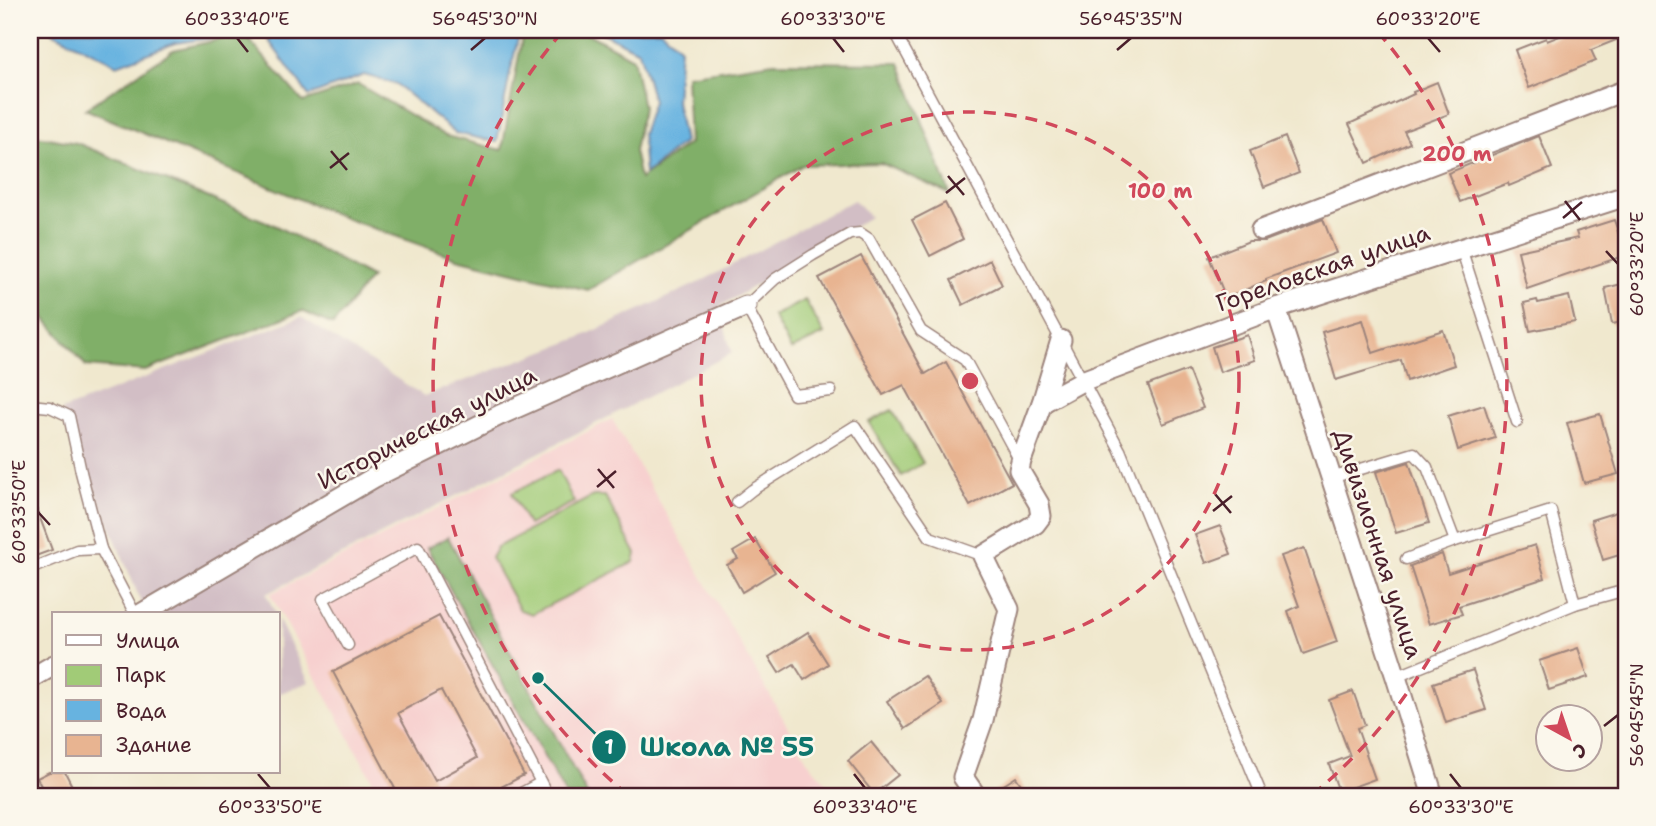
<svg xmlns="http://www.w3.org/2000/svg" width="1656" height="826" font-family="'Shantell Sans',sans-serif">
<rect width="100%" height="100%" fill="#fbf7ec"/>
<filter id="ink" filterUnits="userSpaceOnUse"><feTurbulence type="fractalNoise" baseFrequency=".0143" numOctaves="2"/><feDisplacementMap in="SourceGraphic" scale="14" xChannelSelector="R" yChannelSelector="G"/><feConvolveMatrix kernelMatrix="1 2 1 2 8 2 1 2 1" color-interpolation-filters="sRGB"/></filter>
<filter id="wash" filterUnits="userSpaceOnUse"><feTurbulence type="fractalNoise" baseFrequency=".00686" numOctaves="4" result="noise"/><feDisplacementMap in="SourceGraphic" scale="28" xChannelSelector="R" yChannelSelector="G"/><feGaussianBlur stdDeviation="1.57" result="paint"/><feColorMatrix in="noise" values="0 0 0 0 0 0 0 0 0 0 0 0 0 0 0 0 0 1.4 0 .05"/><feComposite in="paint" operator="in"/></filter>
<g filter="url(#wash)">
<rect width="100%" height="100%" fill="#f0e8ce"/>
<polygon fill="#f7d0cf" points="612,419 808,762 838,796 381,796 270,594"/>
<g fill="#d2bec5">
<polygon points="854,200 870,217 719,307 732,353 266,594 276,614 146,614 62,410 301,317 424,396 579,338 700,282"/>
<polygon points="278,619 309,682 278,694"/>
</g>
<g fill="#a1cb77" stroke="#767551" stroke-width="2">
<polygon points="805,300 824,334 791,350 773,316"/>
<polygon points="892,410 923,463 901,476 869,422"/>
<polygon points="558,470 574,502 528,525 512,493"/>
<polygon points="593,496 605,496 636,554 634,562 532,614 520,610 491,558 497,547"/>
</g>
<g fill="#80af68" stroke="#65674a" stroke-width="2">
<polygon points="583,31 633,58 643,107 634,151 640,179 689,143 686,75 774,62 900,63 950,194 881,163 803,165 588,290 457,258 342,217 85,109 173,50 244,34 303,102 358,84 446,136 502,150 522,38"/>
<polygon points="30,135 77,143 274,225 371,277 333,325 302,311 145,371 86,366 30,301"/>
<polygon points="448,537 588,796 566,796 427,548"/>
</g>
<g fill="#67b3e0" stroke="#586986" stroke-width="2">
<polygon points="48,30 237,30 226,36 175,43 117,65"/>
<polygon points="261,30 520,30 510,73 497,142 455,133 396,84 364,75 309,96"/>
<polygon points="596,30 661,30 680,48 676,101 684,142 645,174 642,134 653,101 639,51"/>
</g>
<g id="blocks">
<g fill="#e8b491" fill-rule="evenodd">
<polygon points="1575,30 1626,30 1626,36 1591,50 1596,61 1529,88 1515,50 1546,38 1547,41"/>
<polygon points="1437,82 1449,114 1404,131 1410,143 1367,163 1349,124 1414,94 1413,92"/>
<polygon points="1539,136 1552,168 1509,186 1508,183 1460,202 1448,173"/>
<polygon points="1285,137 1299,173 1264,187 1250,151"/>
<polygon points="945,203 963,239 930,256 912,220"/>
<polygon points="1323,219 1336,253 1266,279 1266,281 1226,298 1209,257 1249,241 1265,241"/>
<polygon points="1614,220 1626,255 1527,289 1518,251 1578,238 1576,232"/>
<polygon points="861,256 925,374 946,362 1012,483 970,506 904,385 883,395 819,278"/>
<polygon points="990,260 1002,285 963,305 951,280"/>
<polygon points="1626,283 1626,321 1612,324 1605,288"/>
<polygon points="1569,296 1575,322 1530,331 1524,303 1537,300 1538,303"/>
<polygon points="1363,320 1373,353 1443,330 1454,365 1407,381 1401,360 1336,380 1322,332"/>
<polygon points="1247,335 1255,360 1220,372 1212,347"/>
<polygon points="1188,370 1203,408 1163,424 1148,385"/>
<polygon points="1484,405 1495,438 1458,450 1448,416"/>
<polygon points="1600,414 1618,474 1584,483 1567,423"/>
<polygon points="1409,462 1429,523 1396,533 1376,472"/>
<polygon points="30,494 31,494 52,550 30,558"/>
<polygon points="1626,509 1626,553 1603,560 1591,520"/>
<polygon points="1220,526 1231,554 1206,563 1195,535"/>
<polygon points="755,539 775,572 742,592 727,565 738,559 733,552"/>
<polygon points="1535,545 1545,578 1459,606 1462,614 1429,624 1410,566 1442,554 1448,573"/>
<polygon points="1304,548 1337,642 1303,654 1288,611 1299,606 1281,556"/>
<path d="M439,616L524,775L484,796H399L333,672ZM441,690L477,758L435,781L398,713Z"/>
<polygon points="808,632 828,664 804,680 794,664 779,673 769,657"/>
<polygon points="1578,648 1588,677 1549,690 1539,661"/>
<polygon points="1473,670 1486,710 1446,723 1433,683"/>
<polygon points="925,676 943,704 905,729 887,701"/>
<polygon points="1353,691 1365,725 1357,728 1375,779 1339,792 1329,764 1350,756 1329,700"/>
<polygon points="871,742 898,775 874,794 848,761"/>
<polygon points="49,772 65,772 77,796 46,796 37,778"/>
<polygon points="1016,777 1029,796 988,796 988,795"/>
</g>
</g>
</g>
<g filter="url(#ink)">
<use href="#blocks" fill-opacity="0" stroke="#9d847c" stroke-width="2"/>
<g fill="none" stroke-linecap="round" stroke-linejoin="round">
<g stroke="#9d847c" stroke-width="13">
<g id="service">
<polyline points="894,30 1120,450 1262,796"/>
<polyline points="1461,248 1517,422"/>
<polyline points="831,391 794,395 746,306 775,279 813,255 850,234 860,233 869,239 921,331 965,360 1020,461"/>
<polyline points="30,405 50,407 69,416 81,472 101,549 135,614"/>
<polyline points="1331,478 1414,453 1427,467 1455,541 1551,511 1575,604"/>
<polyline points="737,502 752,490 855,426 930,537 983,556"/>
<polyline points="1406,559 1455,541"/>
<polyline points="30,569 77,550 101,549"/>
<polyline points="348,645 323,599 418,547 548,796"/>
<polyline points="1396,677 1575,604 1626,590"/>
<polyline points="516,796 540,783"/>
</g>
</g>
<g stroke="#9d847c" stroke-width="23">
<g id="minor">
<polyline points="1261,230 1626,90"/>
<polyline points="1276,308 1396,677 1433,796"/>
<polyline points="1042,403 1082,381 1276,308 1626,196"/>
<polyline points="141,614 373,478 500,415 746,306"/>
<polyline points="30,679 54,665"/>
<polyline points="976,796 963,777 983,720 1009,609 983,556 1035,524 1041,516 1039,504 1019,470 1021,461 1042,403 1061,340"/>
</g>
</g>
<use href="#service" stroke="#fff" stroke-width="10"/>
<use href="#minor" stroke="#fff" stroke-width="19"/>
</g>
</g>
<path fill="none" stroke="#4a1f2b" stroke-width="2.5" d="M237,38L248,52M833,38L844,52M1428,38L1440,52M471,50L485,38M1117,50L1131,38M331,151L347,170M330,168L349,153M948,176L964,195M946,193L965,178M1565,201L1580,220M1563,218L1582,202M1606,251L1618,264M598,469L614,488M597,487L616,471M1215,494L1231,513M1213,511L1232,496M38,512L50,525M1604,726L1618,715M258,774L270,788M854,774L865,788M1450,774L1461,788"/>
<g fill="none" stroke="#d1495b" stroke-width="3.5" stroke-dasharray="12 9">
<circle cx="970" cy="381" r="269"/>
<path d="M628 795A537 537 0 0 1 562 32M1378 32A537 537 0 0 1 1312 795"/>
</g>
<g text-anchor="middle" stroke-width="5" stroke-linejoin="round" paint-order="stroke">
<g font-size="24" fill="#4a1f2b" stroke="#fbf7ec">
<text transform="translate(1323 268) rotate(-19)" y="8">Гореловская улица</text>
<text transform="translate(427 428) rotate(-27)" y="8">Историческая улица</text>
<text transform="translate(1378 544) rotate(72)" y="8">Дивизионная улица</text>
</g>
</g>
<circle cx="970" cy="381" r="10" fill="#d1495b" stroke="#fbf7ec" stroke-width="3.5"/>
<g font-size="21" text-anchor="middle" font-weight="bold" fill="#d1495b" stroke="#fbf7ec" stroke-width="5" stroke-linejoin="round" paint-order="stroke">
<text x="1457" y="161">200 m</text>
<text x="1160" y="198">100 m</text>
</g>
<path fill="none" stroke="#0f766e" stroke-width="2.5" d="M538 678L609 747"/>
<g fill="#0f766e" stroke="#fbf7ec" stroke-width="2.5">
<circle cx="538" cy="678" r="7"/>
<circle cx="609" cy="747" r="18"/>
</g>
<g font-size="21" text-anchor="middle" font-weight="bold" fill="#fff">
<text x="609" y="754">1</text>
</g>
<g font-size="26" text-anchor="middle" font-weight="bold" fill="#0f766e" stroke="#fbf7ec" stroke-width="5" stroke-linejoin="round" paint-order="stroke">
<text x="727" y="756">Школа № 55</text>
</g>
<rect width="1656" height="826" fill="none" stroke="#fbf7ec" stroke-width="77"/>
<rect x="52" y="612" width="228" height="161" fill="#fbf7ec" stroke="#b4a19f" stroke-width="2"/>
<rect x="66" y="635" width="35" height="10" fill="#ffffff" stroke="#b4a19f" stroke-width="2"/>
<text x="116" y="648" font-size="21" fill="#4a1f2b">Улица</text>
<rect x="66" y="665" width="35" height="21" fill="#a1cb77" stroke="#b4a19f" stroke-width="2"/>
<text x="116" y="682" font-size="21" fill="#4a1f2b">Парк</text>
<rect x="66" y="700" width="35" height="21" fill="#67b3e0" stroke="#b4a19f" stroke-width="2"/>
<text x="116" y="718" font-size="21" fill="#4a1f2b">Вода</text>
<rect x="66" y="735" width="35" height="21" fill="#e8b491" stroke="#b4a19f" stroke-width="2"/>
<text x="116" y="752" font-size="21" fill="#4a1f2b">Здание</text>
<g transform="translate(1569 738) rotate(140)"><circle r="33" fill="#fbf7ec" stroke="#b4a19f" stroke-width="2"/>
<path d="M0-5L12 26L0 18L-12 26Z" fill="#d1495b"/>
<text y="-10" font-size="19" font-weight="bold" text-anchor="middle" fill="#4a1f2b">С</text>
</g>
<rect x="38" y="38" width="1580" height="750" fill="none" stroke="#4a1f2b" stroke-width="2.5"/>
<g font-size="18" text-anchor="middle" fill="#4a1f2b">
<text x="237" y="25">60°33'40"E</text>
<text x="485" y="25">56°45'30"N</text>
<text x="833" y="25">60°33'30"E</text>
<text x="1131" y="25">56°45'35"N</text>
<text x="1428" y="25">60°33'20"E</text>
<text transform="translate(1637 264) rotate(-90)" y="6">60°33'20"E</text>
<text transform="translate(19 512) rotate(-90)" y="6">60°33'50"E</text>
<text transform="translate(1637 715) rotate(-90)" y="6">56°45'45"N</text>
<text x="270" y="813">60°33'50"E</text>
<text x="865" y="813">60°33'40"E</text>
<text x="1461" y="813">60°33'30"E</text>
</g>
</svg>
